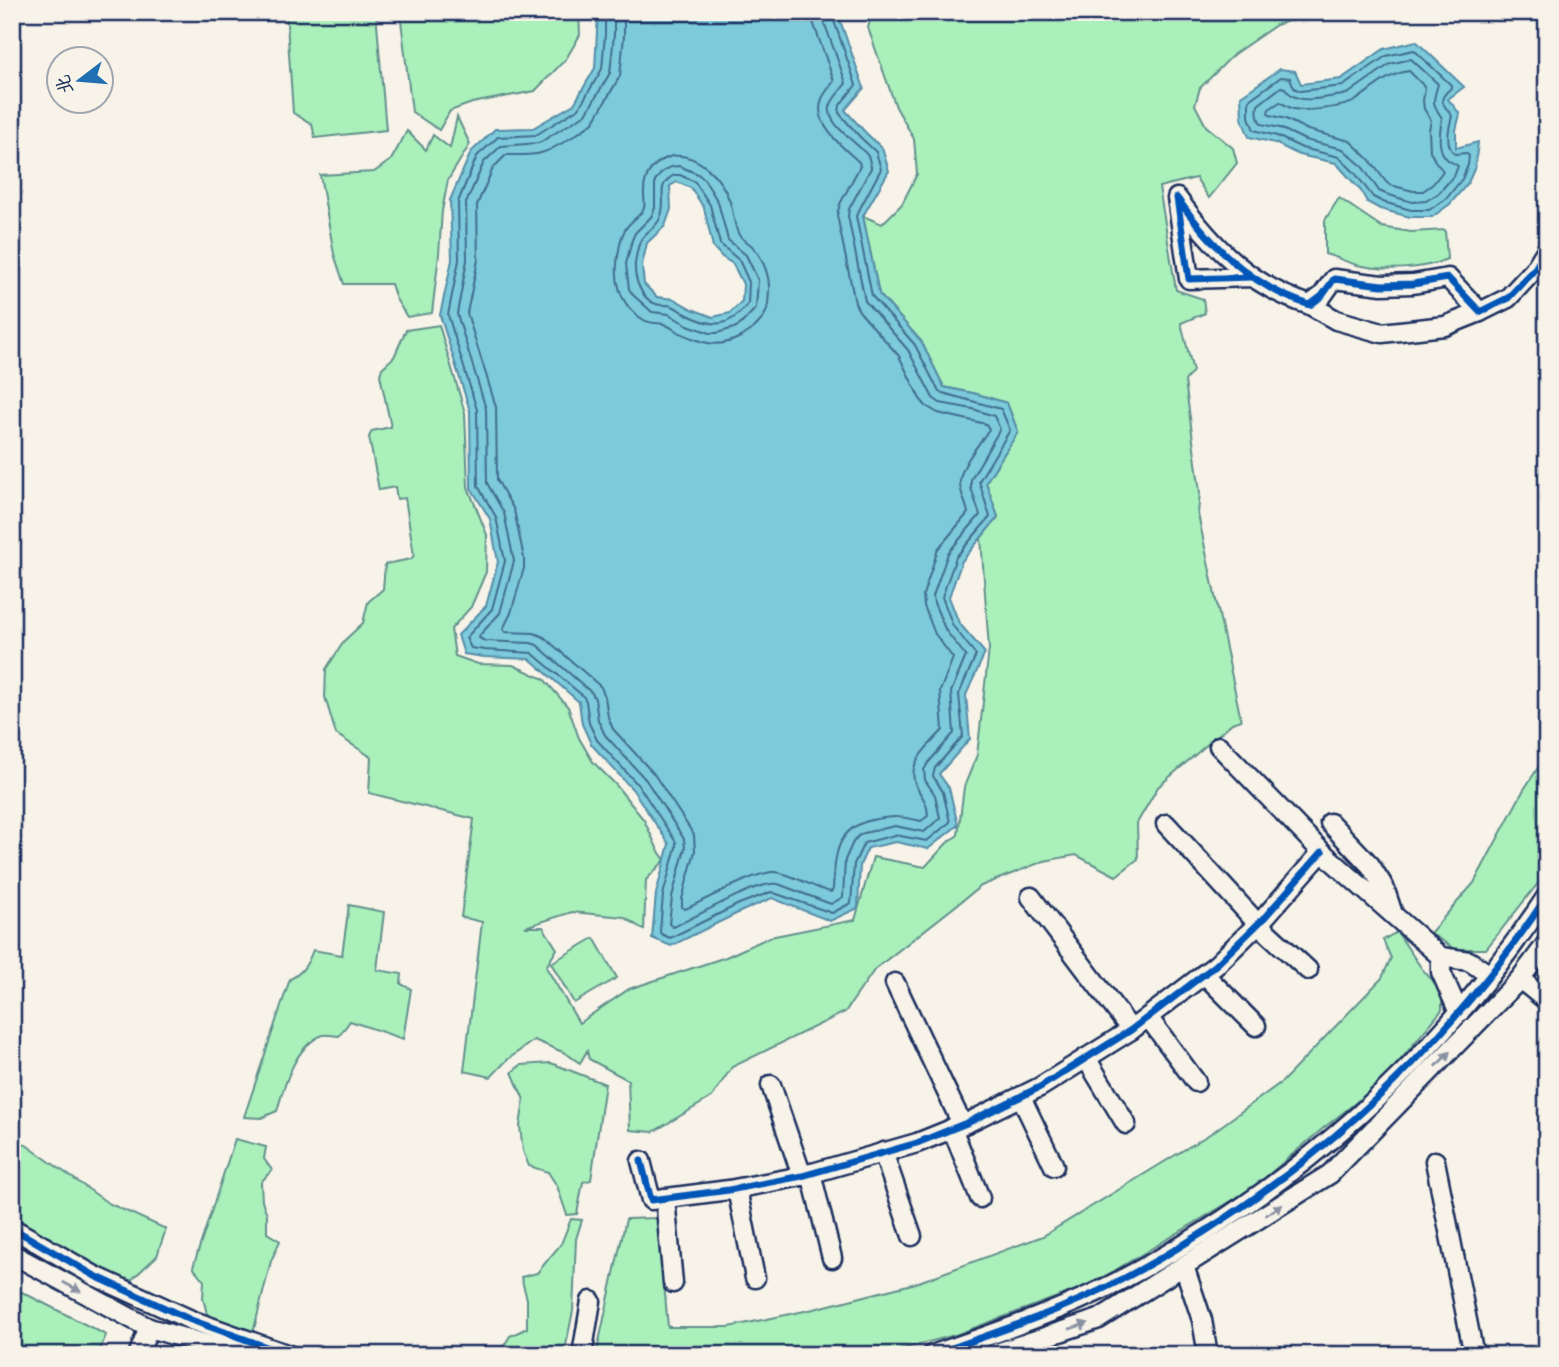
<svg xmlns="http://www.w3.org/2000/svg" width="1559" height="1367" font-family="Kalam,'LXGW WenKai TC',sans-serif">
<rect width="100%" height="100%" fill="#f7f3e8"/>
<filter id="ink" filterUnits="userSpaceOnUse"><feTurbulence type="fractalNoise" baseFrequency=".0143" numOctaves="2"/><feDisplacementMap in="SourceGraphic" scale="14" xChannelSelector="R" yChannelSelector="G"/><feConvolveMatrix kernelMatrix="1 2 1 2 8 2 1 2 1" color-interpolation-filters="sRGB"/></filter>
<g filter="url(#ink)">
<g fill="#aaf0bb" stroke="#62908c" stroke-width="2">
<polygon points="284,12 376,12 386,130 315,138 312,124 293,113 287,23"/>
<polygon points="400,12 579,12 580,35 566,59 535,91 472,103 450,111 439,130 412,112"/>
<polygon points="872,12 1316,12 1276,25 1234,54 1200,88 1195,105 1206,126 1233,148 1237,163 1209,198 1196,178 1159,187 1176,290 1203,299 1205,313 1181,323 1193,371 1185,381 1200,492 1198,514 1241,720 1232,723 1158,787 1137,823 1138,859 1116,876 1076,855 1044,861 981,886 875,969 845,1012 732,1067 712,1097 653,1132 630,1130 628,1080 589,1059 587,1051 580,1063 565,1053 534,1040 507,1060 491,1077 464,1071 482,922 461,917 474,819 369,793 371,757 336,734 325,697 326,669 345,640 363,623 368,602 383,589 385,564 411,559 414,555 405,498 397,499 395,487 379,490 369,437 372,431 391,427 380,375 382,368 394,357 406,330 439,325 465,413 468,487 487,535 486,572 471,607 451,629 455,656 478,664 513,665 544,679 568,707 579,738 593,762 615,784 644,820 658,850 665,860 646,880 644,930 624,917 572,912 525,927 543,927 557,949 546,967 579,1023 629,989 726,957 770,937 855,920 873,857 925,867 947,843 958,835 964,787 977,755 989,649 981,538 998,517 986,482 1018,432 1007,403 977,394 944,387 921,341 879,294 863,216 882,224 902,204 917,174 914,139 896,107 868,28"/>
<polygon points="457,117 470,144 448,180 442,211 439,254 432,313 407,317 396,299 391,284 344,284 334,254 320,175 374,172 391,160 407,131 426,150 433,135 450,148"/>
<path d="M1339,198L1382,227L1411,232L1445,230L1447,259C1423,270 1383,271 1357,265C1347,262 1336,257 1325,254V220Z"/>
<polygon points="1547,754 1547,872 1486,949 1455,949 1430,933 1474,883 1523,791"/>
<path d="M349,905L384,912L377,970L402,974L401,984L411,989L403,1039L350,1021L339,1036C334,1036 327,1034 323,1035C295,1045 284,1086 277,1111L261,1118L244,1117L290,979C303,973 308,963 313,950L342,955Z"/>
<polygon points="1397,932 1422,969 1442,991 1442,1010 1383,1081 1321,1130 1253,1188 1092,1284 955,1335 880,1355 596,1355 626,1219 658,1218 668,1327 729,1327 814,1309 916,1283 1043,1236 1213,1132 1283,1081 1382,978 1391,958 1383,940"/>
<polygon points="594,938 617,978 574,1003 551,963"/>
<polygon points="551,1063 605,1084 591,1180 583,1182 577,1214 567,1215 557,1186 548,1172 529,1166 523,1151 520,1126 524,1100 512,1072 521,1065"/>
<polygon points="12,1135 108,1203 166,1229 157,1256 127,1284 12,1217"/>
<polygon points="235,1139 266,1147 264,1159 272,1170 261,1182 262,1201 267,1214 267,1233 280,1241 271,1261 253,1333 224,1323 207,1314 203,1298 204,1281 193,1267"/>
<polygon points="571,1219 582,1220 576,1239 573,1311 564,1355 498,1355 510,1336 527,1328 527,1299 521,1277 537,1273 561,1244"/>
<polygon points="12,1287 106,1335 98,1355 12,1355"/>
</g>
<g fill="#7ccada" stroke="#558ca8" stroke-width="2" fill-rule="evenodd">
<path d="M598,12H837L864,88L845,110L866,133L882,148L889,171L863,216L879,294L921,341L944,387L977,394L1007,403L1018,432L986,482L998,517L962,561L949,597L959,623L985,653L966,695L970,739L939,774L949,788L958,825L928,849L896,842L868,848L860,865L858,908L830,921L772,898L742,911L671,946L652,938L656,894L669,844L633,790L591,744L582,724L579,702L530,659L484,657L464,654L458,635L486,606L498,562L490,519L471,488L470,411L440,315L452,260L450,200L471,152L495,129L533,128L574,104L595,68ZM677,182L691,188L704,208L713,247L722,257L733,264L743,284L742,301L730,313L713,317L692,309L674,299L657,297L644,284L642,265L647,243L665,226L671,209L670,186Z"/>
<polygon points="1416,41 1464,87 1448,99 1460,114 1456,130 1456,148 1478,142 1475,167 1468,183 1450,204 1432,217 1410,217 1380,209 1367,202 1361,191 1336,163 1299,155 1275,143 1249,137 1242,119 1241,96 1280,69 1295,71 1301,84 1341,79 1384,49"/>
</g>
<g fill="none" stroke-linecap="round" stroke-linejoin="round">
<g stroke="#426d90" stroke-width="2">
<polyline points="605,12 605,34 602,69 579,108 536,135 498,137 477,156 458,202 459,260 448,315 477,410 478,486 496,517 505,561 492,609 466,638 471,648 485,650 532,653 583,696 586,701 589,723 597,740 639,786 676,842 676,847 663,895 660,931 661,934 670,938 739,904 771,892 832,913 851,903 854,864 864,843 895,835 927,841 950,822 943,792 933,776 935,768 963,736 959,694 976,655 953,626 942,597 956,557 990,517 979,481 1010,430 1001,409 939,392 915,345 872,296 856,216 881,169 876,152 861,138 839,113 840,105 856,85 831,12"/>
<path d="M614,12V35L610,73L586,114L539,143L501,146L484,162L466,203L467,260L457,314L486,409L487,483L504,513L514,561L500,613L480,635L479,638L485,641L531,643L537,645L592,693L595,699L598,720L605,735L646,780L684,839L685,848L672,897L669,924L673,927C695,918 757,880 778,884L831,904L843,897L845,860L853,842L858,836L864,833L895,826L924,832L940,818L935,795L925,780L924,770L928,763L954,733L951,692L966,656L946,631L934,603L933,596L948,553L980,515L971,488V479L1000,429L994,416L973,409L940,403L933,398L908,350L865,301L848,216L849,209L871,168C871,166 869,158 868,156C859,143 827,126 830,107C832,98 841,91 846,83L823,19L822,12"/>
<path d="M624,12V36L620,76L594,121C585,130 553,150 541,153C530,156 517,155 506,155L493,168L477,205L478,260L467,313L496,407L497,480L514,510L524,558V568L511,613L503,629L505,632L534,633L544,637L601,687L605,697L608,717L613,729L654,774L694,835L695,851L682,899V907L685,909C705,901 755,871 775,872C794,874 812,888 831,892L833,889C835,857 835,828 872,820C893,816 900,816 921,821L928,816C927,800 922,798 916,786C905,763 930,745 943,730L940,691L953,658L935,634L924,606L923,595L938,549L968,513C966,503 961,494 960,485C958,467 980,444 989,429L986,424L938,413L926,406L920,399L899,356L859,311L855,303L837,215L840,204L860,166L859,162C843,148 812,123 822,99C824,93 830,87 834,81L813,22L811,12"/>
<path d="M1414,50L1451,85V88C1436,101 1443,103 1452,116C1449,128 1444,145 1455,154L1466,153L1469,156L1468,165L1462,179L1446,199L1429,210H1411L1383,202L1373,197L1355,173L1339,157L1302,148L1277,136L1254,130L1249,117V100L1281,77L1290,78L1294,88L1300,91L1343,86L1386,56Z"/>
<path d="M1411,59L1438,84C1433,102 1431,102 1442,118C1440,130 1436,151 1448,160C1451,162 1455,164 1458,166L1455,174L1439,193L1426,201L1412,202L1386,194L1379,191L1362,166L1343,149L1305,140L1280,128L1262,124C1257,119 1257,111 1258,105L1281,87L1285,88C1296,107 1324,97 1343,95L1349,93L1390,64Z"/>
<path d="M1409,71L1425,87L1423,101L1424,109L1431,120L1429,130L1430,151L1435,161L1443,171L1433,184L1423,191H1413L1390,185L1386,182L1369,159L1350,141L1308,130L1286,119L1270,115L1268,113L1269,109L1280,102C1284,104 1289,108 1294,109C1306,112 1345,107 1355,101C1373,89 1387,74 1409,71Z"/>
<path d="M672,156C699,153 722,178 730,202C733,212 734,224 738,233C740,239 749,242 753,247C763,258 770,277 769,291C768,298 769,306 766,312C757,332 729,347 708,343C698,341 687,336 678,332C674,329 669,326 664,324C657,322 650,324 644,320C618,305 613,277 619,250C620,243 621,236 625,230C629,222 638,218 643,210C646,205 644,200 644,195C643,175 653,162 672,156Z"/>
<polygon points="679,166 698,174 704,179 718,202 728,240 746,255 758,280 756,308 740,325 734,328 717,333 710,333 685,324 669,314 652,312 633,295 629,289 626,264 632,240 635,233 651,217 655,208 655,181 662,172 671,167"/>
<path d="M674,175H680L695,182L710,205L720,244L739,260L749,282L748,304C729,328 713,328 686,314C682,312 677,308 672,306C667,304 661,306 656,304C641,299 634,279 635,264C636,256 638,244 642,238C648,230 657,227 660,218C669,198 653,188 674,175Z"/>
</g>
<g stroke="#1b2f5e" stroke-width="23">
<g id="minor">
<path d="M1251,277L1189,279L1177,198C1212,246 1251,287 1310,305L1322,296L1334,279L1382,285L1413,284L1448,278L1480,312L1508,298L1534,270L1547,249"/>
<polyline points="1310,305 1336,320 1382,333 1445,326 1480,312"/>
<polyline points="1219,746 1322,852 1441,957"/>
<polyline points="1330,823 1370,865 1384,887 1393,914"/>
<polyline points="1166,824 1258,924 1308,970"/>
<polyline points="1031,897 1131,1030"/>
<polyline points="1204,974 1256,1026"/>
<polyline points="1520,979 1547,1001"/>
<polyline points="895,983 962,1124"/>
<polyline points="1459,1013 1441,972 1441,957 1469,961 1490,975"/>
<polyline points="1148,1017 1196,1082"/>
<polyline points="1086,1058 1126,1124"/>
<polyline points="771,1085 802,1176"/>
<polyline points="1021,1097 1054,1166"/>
<polyline points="952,1128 980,1198"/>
<polyline points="883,1152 912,1236"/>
<polyline points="641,1161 651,1200 729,1190 802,1176 917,1143 969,1122 1040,1087 1131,1030 1216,965 1264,918 1322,852"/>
<polyline points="1435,1161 1474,1355"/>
<polyline points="811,1173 832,1258"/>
<polyline points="737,1189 755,1278"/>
<polyline points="665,1198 673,1283"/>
<polyline points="12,1228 95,1276 191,1320 289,1355"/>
<polyline points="12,1254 149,1328 243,1355"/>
<polyline points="1184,1266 1202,1320 1208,1355"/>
<polyline points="138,1355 149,1328"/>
<polyline points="582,1355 591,1301"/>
<path d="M932,1355C995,1333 1059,1312 1119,1281C1293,1190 1439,1060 1547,896"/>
<polyline points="991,1355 1099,1319 1330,1174 1520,979 1547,943"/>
</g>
</g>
<use href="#minor" stroke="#f7f3e8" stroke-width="18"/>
<g stroke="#f7f3e8" stroke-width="11">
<g id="cycleway">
<path d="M1251,277L1189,279L1177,198C1212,246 1251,287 1310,305L1322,296L1334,279L1382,285L1413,284L1448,278L1480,312L1508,298L1534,270L1547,249"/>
<polyline points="641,1161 651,1200 729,1190 802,1176 917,1143 969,1122 1040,1087 1131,1030 1216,965 1264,918 1322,852"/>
<polyline points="12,1228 95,1276 191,1320 289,1355"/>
<path d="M932,1355C995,1333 1059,1312 1119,1281C1293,1190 1439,1060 1547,896"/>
</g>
</g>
<use href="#cycleway" stroke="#0057b8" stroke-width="7"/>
</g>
<defs><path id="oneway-solid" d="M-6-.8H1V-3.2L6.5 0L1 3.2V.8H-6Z" transform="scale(1.75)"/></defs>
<g fill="#8991a3">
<use href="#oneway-solid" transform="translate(1443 1059) rotate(-46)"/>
<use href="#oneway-solid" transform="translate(1274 1210) rotate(-32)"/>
<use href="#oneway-solid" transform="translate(72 1287) rotate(28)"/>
<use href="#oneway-solid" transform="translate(1079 1326) rotate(-18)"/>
</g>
</g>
<rect width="1559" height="1367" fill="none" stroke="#f7f3e8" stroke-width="42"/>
<rect x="21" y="21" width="1517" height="1325" fill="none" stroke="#1b2f5e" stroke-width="2.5" filter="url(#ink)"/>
<g transform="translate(80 80) rotate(254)"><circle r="33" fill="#f7f3e8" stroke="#9fa5b1" stroke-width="2"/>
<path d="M0-5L12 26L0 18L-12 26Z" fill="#1f6fb2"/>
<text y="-10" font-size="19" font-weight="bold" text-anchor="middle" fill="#1b2f5e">北</text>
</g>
</svg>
